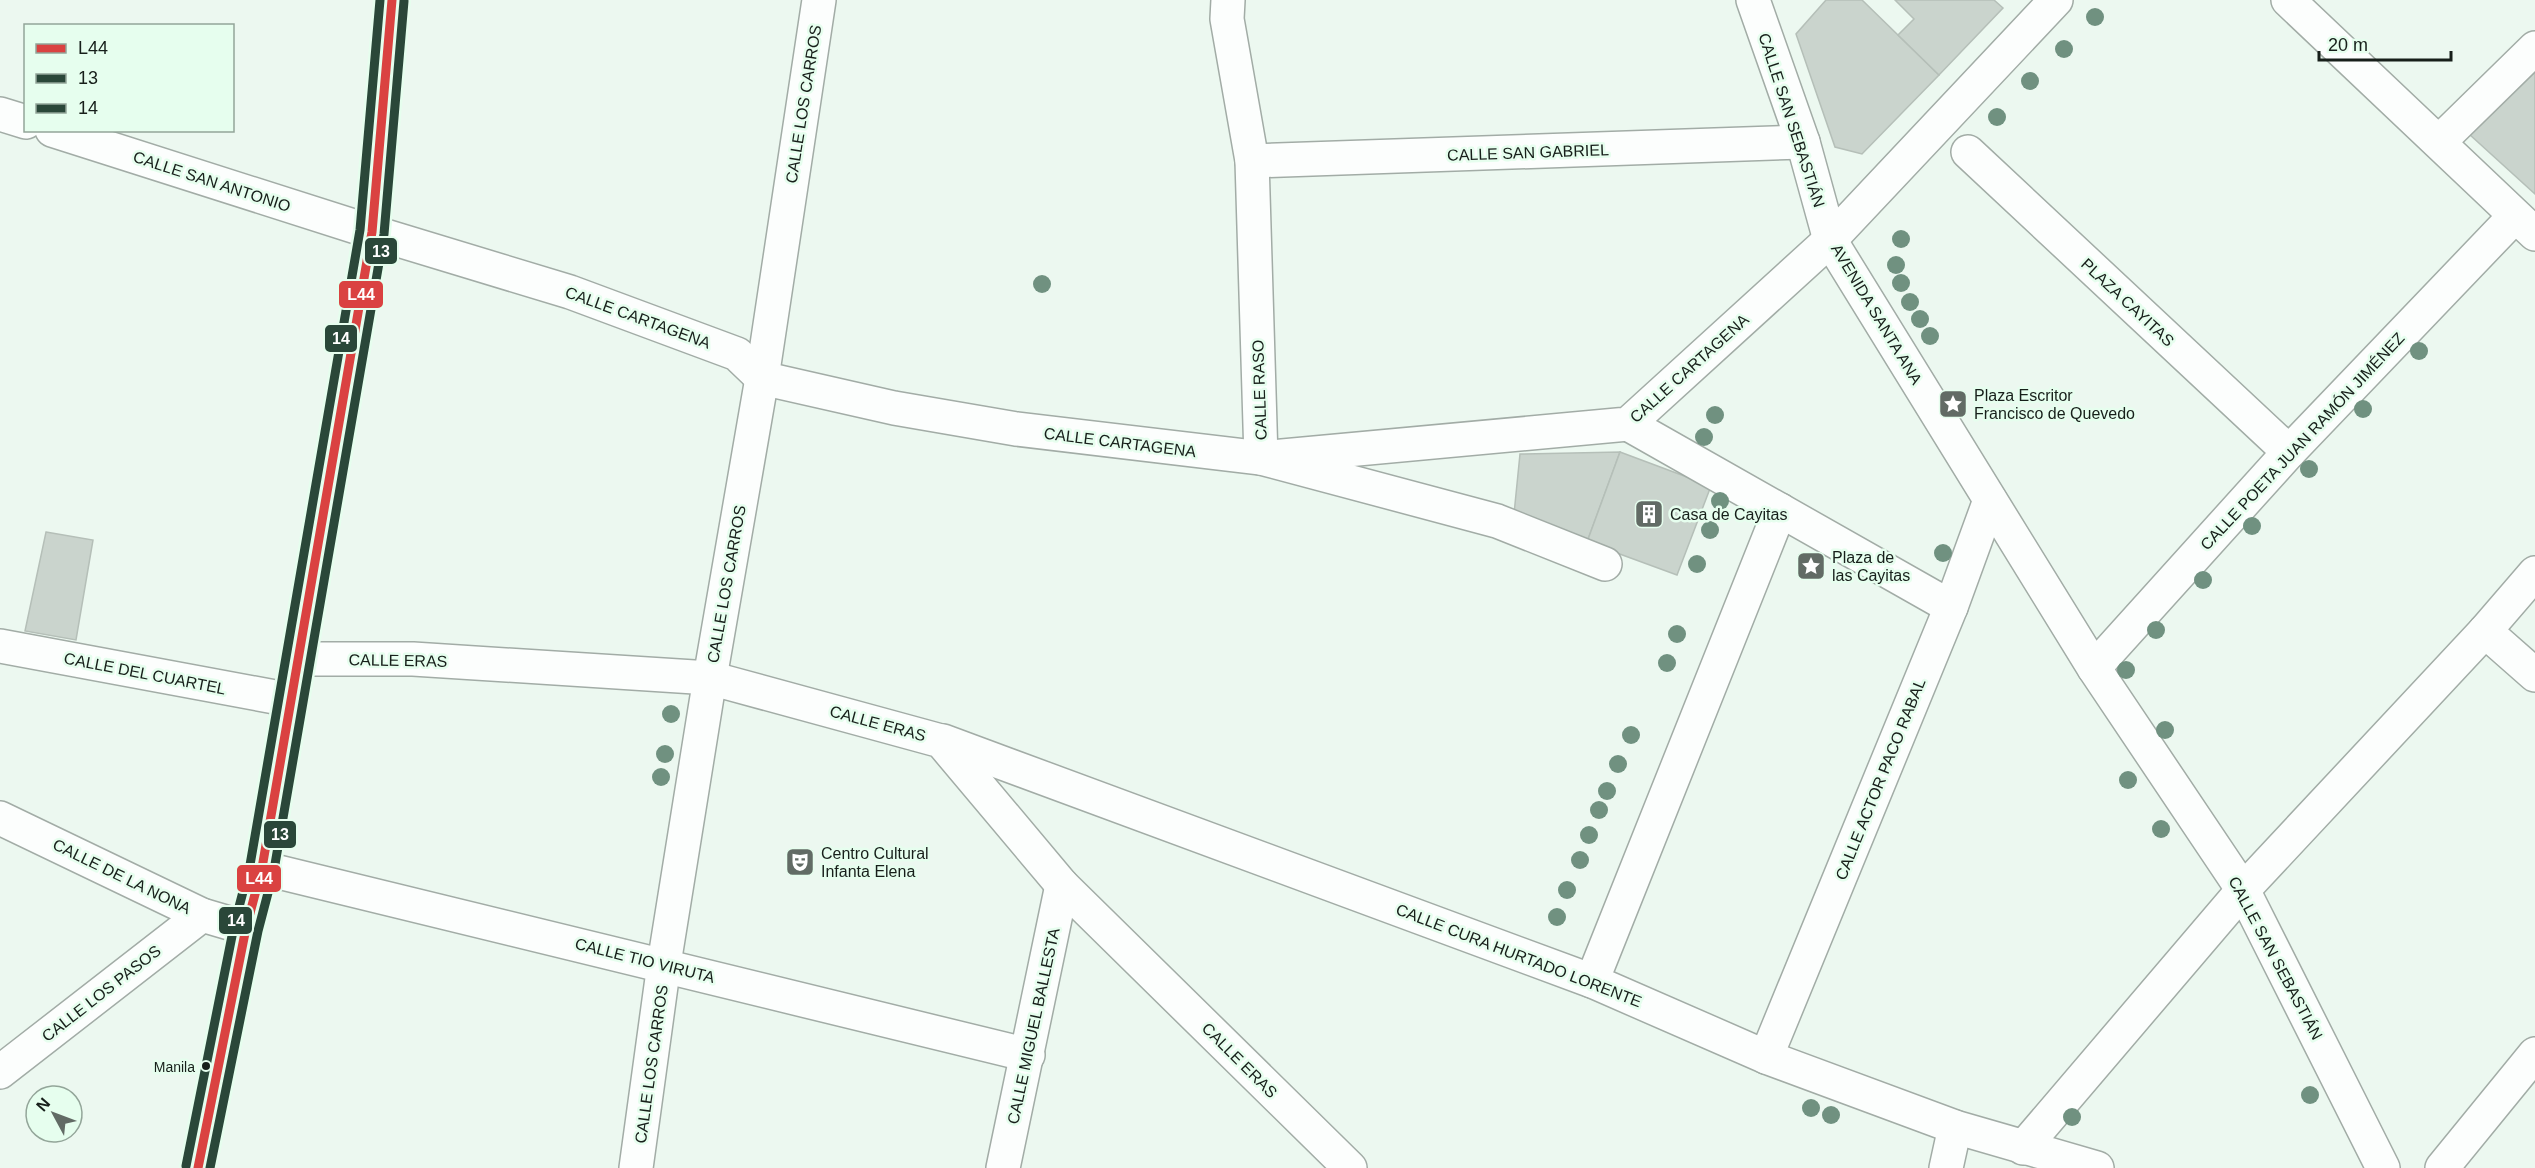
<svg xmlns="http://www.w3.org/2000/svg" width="2535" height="1168" font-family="Arial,sans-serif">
<rect width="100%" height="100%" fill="#ecf8f0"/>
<g fill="#cad4cd" stroke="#b5bfb8" stroke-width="1.5">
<polygon points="1826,0 1862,0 1939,75 1862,154 1835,147 1796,34"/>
<polygon points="1895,0 1994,0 2003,8 1939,75 1898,35 1914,19"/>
<polygon points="2535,70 2535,194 2469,134"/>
<polygon points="1620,452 1587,542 1514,514 1520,454"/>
<polygon points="1620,452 1711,486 1677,575 1587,542"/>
<polygon points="46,532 93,540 76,640 25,631"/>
</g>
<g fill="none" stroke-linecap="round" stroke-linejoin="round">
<g stroke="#a2aca6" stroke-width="36">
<g id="pedestrian">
<polyline points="1830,240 2094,668"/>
<polyline points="1628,424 1951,607"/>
<polyline points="664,964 710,678"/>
<polyline points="1592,981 1780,510"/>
<polyline points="1766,1057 1951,607 1990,500"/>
</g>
</g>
<g stroke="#a2aca6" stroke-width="36">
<g id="minor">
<polyline points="1228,0 1227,19 1252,161 1261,458 1497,521 1605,564"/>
<polyline points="1753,0 1803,142 1830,240"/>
<polyline points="2288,0 2535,234"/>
<polyline points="0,114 26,122"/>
<polyline points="52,130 372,232 570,292 737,354 762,378 894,408 1016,429 1261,458 1628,424 1830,240 2056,0"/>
<polyline points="2439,142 2535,48"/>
<polyline points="1968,152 2289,452"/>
<polyline points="1252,161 1803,142"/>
<polyline points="2485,631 2535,675"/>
<polyline points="0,646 291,700"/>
<polyline points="299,659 413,659 710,678 941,741 1062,885 1350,1168"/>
<polyline points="710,678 762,378 819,0"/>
<polyline points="943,741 1592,981 1766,1057 1955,1127 2097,1168"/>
<polyline points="0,818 202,915 246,928"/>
<polyline points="262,868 1028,1055"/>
<polyline points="0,1072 202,915"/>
<polyline points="2023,1148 2243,890 2485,631 2535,573"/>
<polyline points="636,1168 664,964"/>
<polyline points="1003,1168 1062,885"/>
<polyline points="1946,1168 1955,1127"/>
<polyline points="2383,1168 2243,890 2094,668 2289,452 2514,217"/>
<polyline points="2442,1168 2535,1054"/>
</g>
</g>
<g stroke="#a2aca6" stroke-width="36">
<polyline id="secondary" points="198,1168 246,928 262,868 372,232 392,0"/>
</g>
<use href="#pedestrian" stroke="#fcfefd" stroke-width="33"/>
<use href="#minor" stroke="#fcfefd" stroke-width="33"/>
<use href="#secondary" stroke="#fcfefd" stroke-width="33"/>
<g stroke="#e6feee" stroke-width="14">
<polyline id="bus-1" points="198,1168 246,928 262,868 372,232 392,0"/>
</g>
<g stroke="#e6feee" stroke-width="14">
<polyline id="bus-2" points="210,1168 258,931 274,870 384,234 404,1"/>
</g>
<g stroke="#e6feee" stroke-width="14">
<polyline id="bus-3" points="186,1166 234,926 250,865 360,230 380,0"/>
</g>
<use href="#bus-1" stroke="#da4241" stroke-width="9"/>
<use href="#bus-2" stroke="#2a4739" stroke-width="9"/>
<use href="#bus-3" stroke="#2a4739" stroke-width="9"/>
</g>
<g fill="#709180">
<circle cx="2095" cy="17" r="9"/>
<circle cx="2064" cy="49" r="9"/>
<circle cx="2030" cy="81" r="9"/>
<circle cx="1997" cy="117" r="9"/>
<circle cx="1901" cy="239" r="9"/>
<circle cx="1896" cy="265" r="9"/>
<circle cx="1901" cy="283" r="9"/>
<circle cx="1042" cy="284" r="9"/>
<circle cx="1910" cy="302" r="9"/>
<circle cx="1920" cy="319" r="9"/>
<circle cx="1930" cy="336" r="9"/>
<circle cx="2419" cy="351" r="9"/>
<circle cx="2363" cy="409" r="9"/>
<circle cx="1715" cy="415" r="9"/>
<circle cx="1704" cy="437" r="9"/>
<circle cx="2309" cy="469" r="9"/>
<circle cx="1720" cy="501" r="9"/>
<circle cx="2252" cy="526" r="9"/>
<circle cx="1710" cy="530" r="9"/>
<circle cx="1943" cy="553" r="9"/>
<circle cx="1697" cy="564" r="9"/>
<circle cx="2203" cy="580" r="9"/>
<circle cx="2156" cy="630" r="9"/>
<circle cx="1677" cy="634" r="9"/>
<circle cx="1667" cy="663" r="9"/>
<circle cx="2126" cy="670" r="9"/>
<circle cx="671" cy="714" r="9"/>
<circle cx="2165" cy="730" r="9"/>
<circle cx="1631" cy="735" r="9"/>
<circle cx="665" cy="754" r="9"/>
<circle cx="1618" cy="764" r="9"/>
<circle cx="661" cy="777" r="9"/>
<circle cx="2128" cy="780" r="9"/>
<circle cx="1607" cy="791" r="9"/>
<circle cx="1599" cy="810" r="9"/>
<circle cx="2161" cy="829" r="9"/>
<circle cx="1589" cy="835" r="9"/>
<circle cx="1580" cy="860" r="9"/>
<circle cx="1567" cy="890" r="9"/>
<circle cx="1557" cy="917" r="9"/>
<circle cx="2310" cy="1095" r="9"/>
<circle cx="1811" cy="1108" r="9"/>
<circle cx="1831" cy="1115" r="9"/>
<circle cx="2072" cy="1117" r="9"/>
</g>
<defs>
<g id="sight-square" transform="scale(1.5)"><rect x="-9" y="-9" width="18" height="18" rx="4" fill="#626b65" stroke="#e6feee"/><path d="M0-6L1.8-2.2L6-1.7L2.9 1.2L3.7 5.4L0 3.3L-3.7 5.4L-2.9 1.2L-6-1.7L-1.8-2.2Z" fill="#fff"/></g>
<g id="building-square" transform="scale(1.5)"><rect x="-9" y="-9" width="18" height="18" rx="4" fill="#626b65" stroke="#e6feee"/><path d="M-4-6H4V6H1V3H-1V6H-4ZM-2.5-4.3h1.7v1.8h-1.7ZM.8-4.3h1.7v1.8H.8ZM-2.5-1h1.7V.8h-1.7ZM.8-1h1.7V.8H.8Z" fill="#fff"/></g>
<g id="theatre-square" transform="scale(1.5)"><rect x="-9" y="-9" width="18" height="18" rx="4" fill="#626b65" stroke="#e6feee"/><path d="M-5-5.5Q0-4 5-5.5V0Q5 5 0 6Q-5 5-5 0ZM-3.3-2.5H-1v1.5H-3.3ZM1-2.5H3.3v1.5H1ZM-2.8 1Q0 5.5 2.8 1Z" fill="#fff"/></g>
</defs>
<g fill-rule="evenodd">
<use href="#sight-square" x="1953" y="404"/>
<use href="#building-square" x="1649" y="514"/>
<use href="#sight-square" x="1811" y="566"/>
<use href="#theatre-square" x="800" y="862"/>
</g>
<circle fill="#171f1a" stroke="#e6feee" stroke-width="2" cx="206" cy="1066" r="5"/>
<g text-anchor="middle" stroke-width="5" stroke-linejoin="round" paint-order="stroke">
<g font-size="14" fill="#171f1a" stroke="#e6feee" text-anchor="end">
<text x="195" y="1072">Manila</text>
</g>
<g font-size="16" fill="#171f1a" stroke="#e6feee">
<text transform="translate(803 104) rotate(-81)" y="6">CALLE LOS CARROS</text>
<text transform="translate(1792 120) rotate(72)" y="6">CALLE SAN SEBASTIÁN</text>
<text transform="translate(1528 152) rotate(-2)" y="6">CALLE SAN GABRIEL</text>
<text transform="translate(212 181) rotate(18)" y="6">CALLE SAN ANTONIO</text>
<text transform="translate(2128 302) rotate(43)" y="6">PLAZA CAYITAS</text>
<text transform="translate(1877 314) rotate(59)" y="6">AVENIDA SANTA ANA</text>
<text transform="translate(638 317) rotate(20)" y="6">CALLE CARTAGENA</text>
<text transform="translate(1689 368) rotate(-42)" y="6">CALLE CARTAGENA</text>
<text transform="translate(1259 390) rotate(-92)" y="6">CALLE RASO</text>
<text transform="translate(2302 441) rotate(-47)" y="6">CALLE POETA JUAN RAMÓN JIMÉNEZ</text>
<text transform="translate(1120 442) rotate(7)" y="6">CALLE CARTAGENA</text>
<text transform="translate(726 584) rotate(-80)" y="6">CALLE LOS CARROS</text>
<text transform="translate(398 660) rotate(1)" y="6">CALLE ERAS</text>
<text transform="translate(145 673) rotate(11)" y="6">CALLE DEL CUARTEL</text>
<text transform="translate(878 723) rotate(15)" y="6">CALLE ERAS</text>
<text transform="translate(1880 779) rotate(-68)" y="6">CALLE ACTOR PACO RABAL</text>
<text transform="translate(122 876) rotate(26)" y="6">CALLE DE LA NONA</text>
<text transform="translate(1519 955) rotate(21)" y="6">CALLE CURA HURTADO LORENTE</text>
<text transform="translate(2276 958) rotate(62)" y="6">CALLE SAN SEBASTIÁN</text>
<text transform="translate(645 960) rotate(14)" y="6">CALLE TIO VIRUTA</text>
<text transform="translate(101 993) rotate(-38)" y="6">CALLE LOS PASOS</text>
<text transform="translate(1033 1026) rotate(-78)" y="6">CALLE MIGUEL BALLESTA</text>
<text transform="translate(1240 1060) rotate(45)" y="6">CALLE ERAS</text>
<text transform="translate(651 1064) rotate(-82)" y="6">CALLE LOS CARROS</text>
</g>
<g font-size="16" fill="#171f1a" stroke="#e6feee" text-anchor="start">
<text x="1974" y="401">Plaza Escritor<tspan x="1974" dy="18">Francisco de Quevedo</tspan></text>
<text x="1670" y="520">Casa de Cayitas</text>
<text x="1832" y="563">Plaza de<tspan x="1832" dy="18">las Cayitas</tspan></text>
<text x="821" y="859">Centro Cultural<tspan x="821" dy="18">Infanta Elena</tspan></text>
</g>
</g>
<g stroke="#e6feee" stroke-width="2">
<rect x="364" y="237" width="34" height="28" rx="6" fill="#2a4739"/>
<rect x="338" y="280" width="46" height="29" rx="6" fill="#da4241"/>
<rect x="324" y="324" width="34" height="29" rx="6" fill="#2a4739"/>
<rect x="263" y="820" width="34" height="29" rx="6" fill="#2a4739"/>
<rect x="236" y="864" width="46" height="29" rx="6" fill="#da4241"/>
<rect x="218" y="906" width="35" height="29" rx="6" fill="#2a4739"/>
</g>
<g font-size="16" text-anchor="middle" font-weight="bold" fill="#fff">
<text x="381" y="257">13</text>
<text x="361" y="300">L44</text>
<text x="341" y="344">14</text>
<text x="280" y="840">13</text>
<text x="259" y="884">L44</text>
<text x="236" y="926">14</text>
</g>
<rect x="24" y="24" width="210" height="108" fill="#e6feee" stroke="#93a599" stroke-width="1.5"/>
<rect x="36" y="44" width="30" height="9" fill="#da4241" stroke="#93a599" stroke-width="1.5"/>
<text x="78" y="54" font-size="18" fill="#171f1a">L44</text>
<rect x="36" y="74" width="30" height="9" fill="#2a4739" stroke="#93a599" stroke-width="1.5"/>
<text x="78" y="84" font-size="18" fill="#171f1a">13</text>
<rect x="36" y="104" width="30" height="9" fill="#2a4739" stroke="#93a599" stroke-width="1.5"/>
<text x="78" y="114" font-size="18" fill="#171f1a">14</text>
<g transform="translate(54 1114) rotate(311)"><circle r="28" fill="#e6feee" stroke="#93a599" stroke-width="1.5"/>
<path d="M0-4.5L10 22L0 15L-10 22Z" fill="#626b65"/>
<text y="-9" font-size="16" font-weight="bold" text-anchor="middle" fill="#171f1a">N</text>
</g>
<path d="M2319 51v9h132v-9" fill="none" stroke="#171f1a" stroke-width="3"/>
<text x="2328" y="51" font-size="18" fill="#171f1a" stroke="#e6feee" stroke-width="4.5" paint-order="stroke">20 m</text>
</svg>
